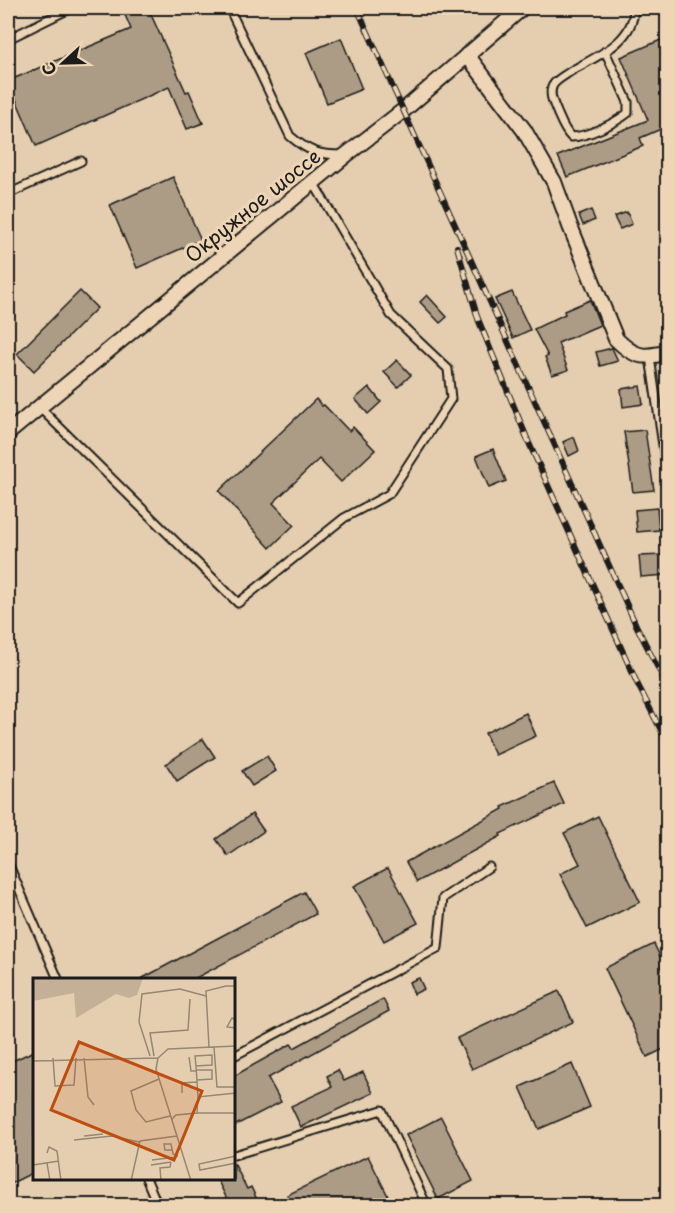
<svg xmlns="http://www.w3.org/2000/svg" width="675" height="1213" font-family="'Playpen Sans',sans-serif">
<rect width="100%" height="100%" fill="#e5ceaf"/>
<filter id="ink" filterUnits="userSpaceOnUse"><feTurbulence type="fractalNoise" baseFrequency=".0167" numOctaves="2"/><feDisplacementMap in="SourceGraphic" scale="12" xChannelSelector="R" yChannelSelector="G"/><feConvolveMatrix kernelMatrix="1 2 1 2 8 2 1 2 1" color-interpolation-filters="sRGB"/></filter>
<g filter="url(#ink)">
<g fill="#ac9c86" stroke="#1c1c1c" stroke-width="1.5">
<polygon points="122,8 148,8 186,92 189,91 203,123 187,129 169,87 36,146 8,81 131,29"/>
<polygon points="341,38 362,89 327,103 306,53"/>
<polygon points="663,39 668,50 668,126 640,138 643,146 567,177 558,156 648,120 621,57"/>
<polygon points="173,177 201,240 137,268 110,205"/>
<polygon points="591,210 595,220 583,225 579,215"/>
<polygon points="627,212 632,224 620,229 614,217"/>
<polygon points="80,291 97,308 34,371 17,354"/>
<polygon points="512,292 530,330 513,338 495,299"/>
<polygon points="427,295 447,317 440,323 420,302"/>
<polygon points="590,300 600,325 558,343 568,370 552,375 545,357 548,356 534,329 565,314 564,311"/>
<polygon points="612,348 618,361 600,366 596,352"/>
<polygon points="397,360 411,375 398,387 384,372"/>
<polygon points="640,386 643,404 623,407 621,389"/>
<polygon points="369,387 381,402 368,414 355,399"/>
<polygon points="316,399 322,406 324,405 349,431 353,427 375,450 341,482 319,459 273,503 294,525 270,548 219,491"/>
<polygon points="645,430 654,490 633,492 624,432"/>
<polygon points="574,437 579,451 569,456 563,442"/>
<polygon points="493,449 506,481 489,488 476,456"/>
<polygon points="657,508 659,530 637,532 635,510"/>
<polygon points="664,555 666,575 641,577 639,556"/>
<polygon points="526,713 536,736 495,755 485,733"/>
<polygon points="203,739 215,757 177,781 166,764"/>
<polygon points="267,756 276,771 252,786 242,771"/>
<polygon points="554,783 564,804 500,834 501,836 417,882 406,862 503,809 502,807"/>
<polygon points="252,814 264,831 228,856 216,839"/>
<polygon points="598,816 640,902 587,928 560,874 580,864 564,833"/>
<polygon points="388,868 418,923 384,941 354,886"/>
<polygon points="304,892 316,914 194,979 141,979"/>
<polygon points="654,944 668,973 668,1047 647,1057 605,968"/>
<polygon points="419,978 424,989 414,994 409,982"/>
<polygon points="559,991 573,1022 472,1069 457,1038"/>
<polygon points="383,999 389,1011 268,1078 281,1102 234,1126 234,1076 291,1044 294,1048"/>
<polygon points="34,1051 34,1172 8,1185 8,1063"/>
<polygon points="572,1064 590,1107 539,1129 520,1087"/>
<polygon points="338,1070 344,1081 363,1072 373,1093 301,1127 291,1106 332,1087 327,1076"/>
<polygon points="441,1117 473,1181 438,1199 406,1135"/>
<polygon points="368,1156 393,1206 292,1206 287,1195"/>
<polygon points="234,1163 247,1189 251,1187 260,1206 214,1206 227,1199 217,1179 234,1179"/>
</g>
<g fill="none" stroke-linecap="round" stroke-linejoin="round">
<g stroke="#1c1c1c" stroke-width="11">
<g id="service">
<path d="M229,8L290,136C309,152 319,155 343,155"/>
<polyline points="660,8 668,16"/>
<polyline points="65,11 73,8"/>
<polyline points="8,39 65,11 63,8"/>
<path d="M605,51L628,102V113C615,123 587,137 571,137C564,130 561,121 557,112C554,104 548,94 553,85C557,79 566,75 571,71C597,56 634,42 634,8"/>
<polyline points="8,194 81,161"/>
<polyline points="650,357 668,480"/>
<polyline points="39,407 238,603 344,518 389,494 451,399 448,369 391,315 313,182"/>
<polyline points="8,863 58,979"/>
<polyline points="234,1056 438,948 443,898 489,867"/>
<polyline points="234,1155 382,1110 427,1206"/>
<polyline points="146,1178 158,1206"/>
</g>
</g>
<g stroke="#1c1c1c" stroke-width="18">
<g id="minor">
<path d="M467,55L524,130L554,182L570,226L616,339C634,357 643,359 668,352"/>
<polyline points="8,433 346,155 404,110 522,8"/>
</g>
</g>
<use href="#service" stroke="#edd5b5" stroke-width="7"/>
<use href="#minor" stroke="#edd5b5" stroke-width="14"/>
<g stroke="#1c1c1c" stroke-width="6">
<g id="rail">
<polyline points="357,8 636,625 668,688"/>
<polyline points="457,247 478,319 529,443 637,683 668,744"/>
</g>
</g>
<use href="#rail" stroke="#edd5b5" stroke-width="4" stroke-dasharray="11" stroke-linecap="butt"/>
</g>
</g>
<g text-anchor="middle" stroke-width="6" stroke-linejoin="round" paint-order="stroke">
<g font-size="20" fill="#1c1c1c" stroke="#edd5b5">
<text transform="translate(253 206) rotate(-39)" y="7">Окружное шоссе</text>
</g>
</g>
<g transform="translate(33 978)">
<rect width="202" height="202" fill="#e5ceaf"/>
<path d="M0,0H110L104,17L96,20L83,16L43,40L41,15L0,23Z" fill="#c3b096"/>
<path fill="none" stroke="#958774" stroke-width="1.5" d="M203,42L199,40L194,49L203,50M176,69L173,13L193,8H201L203,12M181,69L184,109H203M117,78L106,44L109,16L147,11L173,18M121,78L117,55L155,52L157,21M156,79L158,93H163M20,80L22,108L41,107L43,80M51,80L55,119L61,127M125,80L123,91L158,203M125,80L135,71L203,68M0,83L125,80M163,88L179,87V77L162,78L163,88L165,119L203,115M163,92H179V101L164,102M126,101L98,113L103,132L113,144L137,138M149,115V105L164,104M164,135H203M139,141L143,137L164,135L165,119M51,158L70,156M41,162L79,158L106,164M139,172H132L131,166H138L140,176L145,178M14,175L16,169L24,173L28,203M203,178L166,186L167,192L203,185M119,182L144,179M14,185L17,203M0,187L26,183M118,187L138,184M98,203L107,163L144,158M128,203L127,190L137,189L138,184"/>
<path fill="#bf4d0f" fill-opacity="0.15" stroke="#bf4d0f" stroke-width="3" d="M46,64L169,113L141,182L18,132Z"/>
<rect width="202" height="202" fill="none" stroke="#1c1c1c" stroke-width="3"/>
</g>
<rect width="675" height="1213" fill="none" stroke="#edd5b5" stroke-width="30"/>
<rect x="15" y="15" width="645" height="1183" fill="none" stroke="#1c1c1c" stroke-width="2" filter="url(#ink)"/>
<g transform="translate(63 63) rotate(248)" stroke="#edd5b5" stroke-width="4.5" paint-order="stroke">
<path d="M0-4.5L10 22L0 15L-10 22Z" fill="#1c1c1c"/>
<text y="-9" font-size="16" font-weight="bold" text-anchor="middle" fill="#1c1c1c">С</text>
</g>
</svg>
